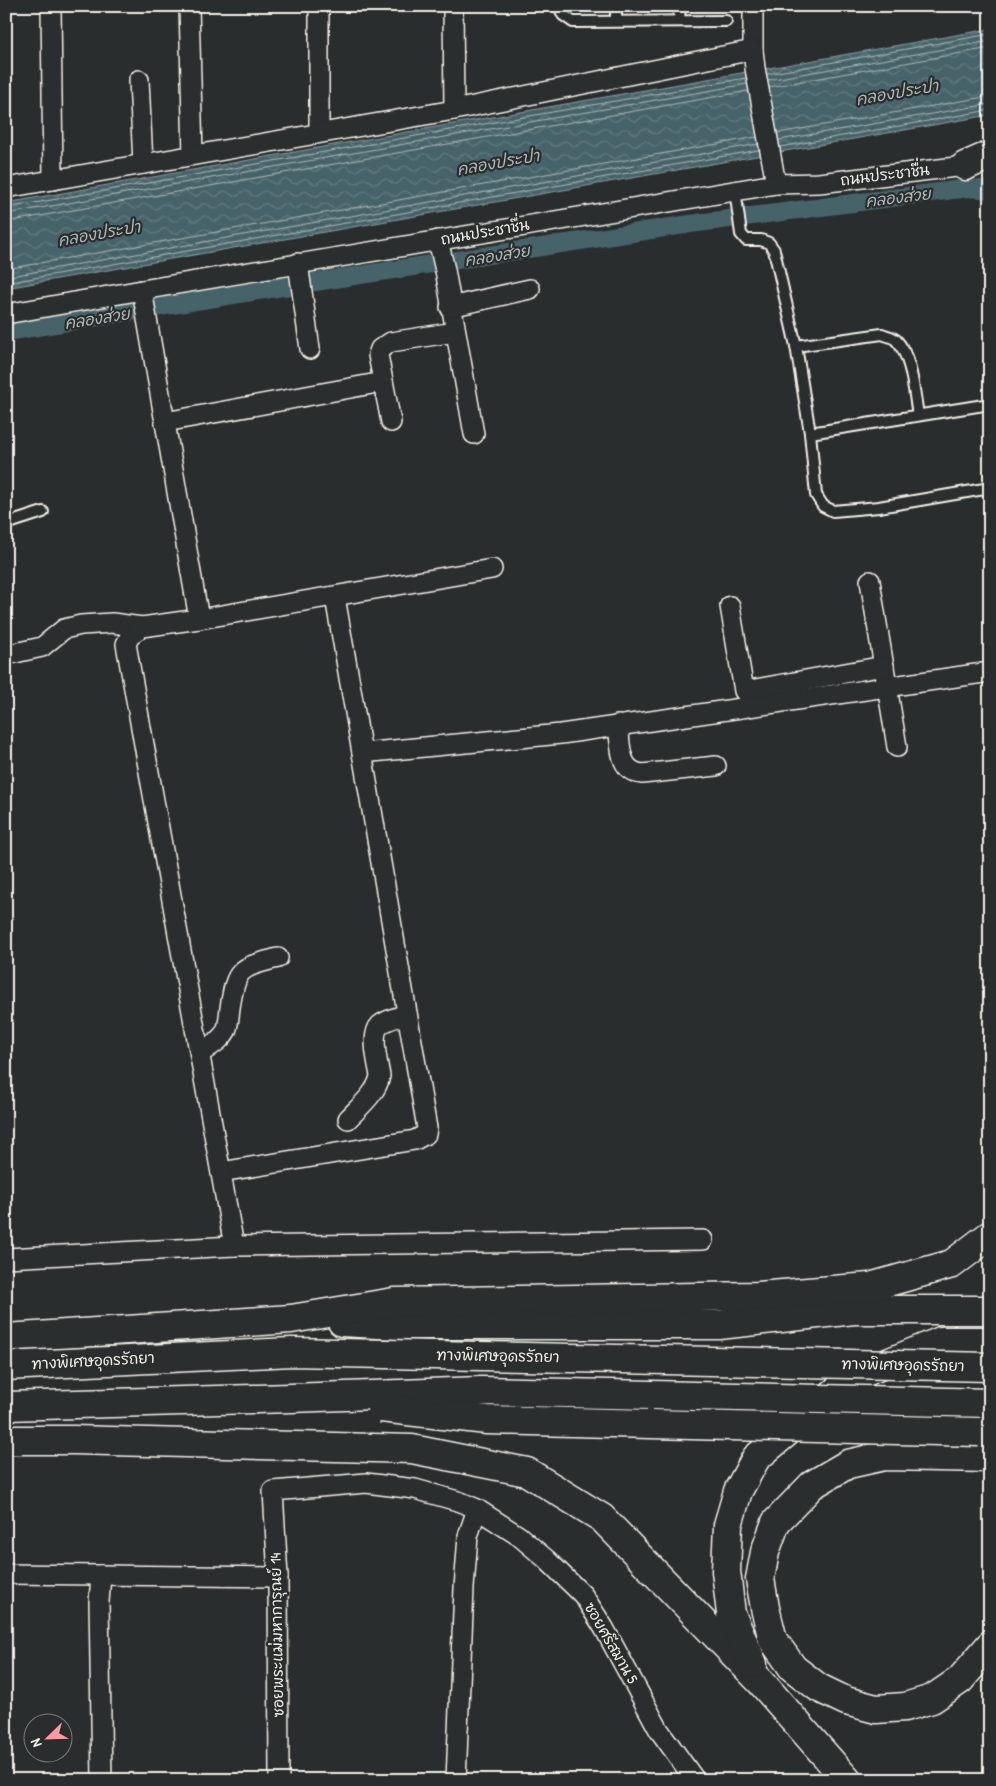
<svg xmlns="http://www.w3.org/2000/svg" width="996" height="1786" font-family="'Patrick Hand','Playpen Sans Thai',sans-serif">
<defs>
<pattern id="water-waves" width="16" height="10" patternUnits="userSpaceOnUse" patternTransform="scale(1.25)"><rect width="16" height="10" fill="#47646a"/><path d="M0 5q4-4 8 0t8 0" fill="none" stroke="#627b7f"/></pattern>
</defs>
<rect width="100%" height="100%" fill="#2a2d2e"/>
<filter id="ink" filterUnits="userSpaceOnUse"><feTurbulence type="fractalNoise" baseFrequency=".02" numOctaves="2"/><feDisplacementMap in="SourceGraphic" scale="10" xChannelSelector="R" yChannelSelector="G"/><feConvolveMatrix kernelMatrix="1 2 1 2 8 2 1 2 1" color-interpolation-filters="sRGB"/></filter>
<g filter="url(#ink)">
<polygon fill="url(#water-waves)" stroke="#8c9c9c" points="990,29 990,115 6,288 6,203"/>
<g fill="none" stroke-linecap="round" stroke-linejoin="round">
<g stroke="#afb9b6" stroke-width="1">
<polyline points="767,74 990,34"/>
<polyline points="768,80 990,41"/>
<polyline points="769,87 990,48"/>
<polyline points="778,133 990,96"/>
<polyline points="779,140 990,104"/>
<polyline points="780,147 990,110"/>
<polyline points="6,208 746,78"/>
<polyline points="6,214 747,84"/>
<polyline points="6,222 748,91"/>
<polyline points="6,269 757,137"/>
<polyline points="6,277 758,144"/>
<polyline points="6,283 759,150"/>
</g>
<polyline stroke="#47646a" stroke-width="18" points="6,332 270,289 690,224 969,188 990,190"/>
<g stroke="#f4f1e8" stroke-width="14">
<g id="lane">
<polyline points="559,6 563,15 573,22 726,21"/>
<polyline points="616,21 616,6"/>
<polyline points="679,21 680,6"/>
<polyline points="735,190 741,234 746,240 761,240 769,243 774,250 796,346 810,433 816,495 823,506 833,511 879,507 990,488"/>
<path d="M796,346L882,334C887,336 893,337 896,340C912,356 914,393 918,415"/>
<polyline points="810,433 990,404"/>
<polyline points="6,524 43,512"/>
</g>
</g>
<g stroke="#f4f1e8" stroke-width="22">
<g id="street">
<polyline points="51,6 53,180"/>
<polyline points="189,6 193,155"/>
<polyline points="319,6 319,132"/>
<polyline points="453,6 454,110"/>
<polyline points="753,6 753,50 755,68 776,184"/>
<polyline points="139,80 143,164"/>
<polyline points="6,188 454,110 753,50"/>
<polyline points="438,240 445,270 474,434"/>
<polyline points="298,263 310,349"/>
<polyline points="142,290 199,619"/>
<polyline points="450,307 530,289"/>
<polyline points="6,314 142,290 776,184 819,183 965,166"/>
<polyline points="165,422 383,382"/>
<polyline points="391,422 378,355 380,349 391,342 455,332"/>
<polyline points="870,581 897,747"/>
<polyline points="730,606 744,691 884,666"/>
<polyline points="6,655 42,647 64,629 81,625 112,623 142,627"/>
<path d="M618,725C621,745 618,771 642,774L716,766"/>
<polyline points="362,753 561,734 990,672"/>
<path d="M200,1054C208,1047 221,1041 226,1031C229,1024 229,1015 230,1008C236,967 240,968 278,958"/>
<path d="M348,1119C359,1107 377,1093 380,1076C378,1063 370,1035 380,1025C387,1019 398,1017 407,1014"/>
<polyline points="221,1172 415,1140 426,1134 427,1128 335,597"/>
<polyline points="234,1246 126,644 131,634 142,627 199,619 492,569"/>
<polyline points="6,1258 234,1246 703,1240"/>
<polyline points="6,1574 278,1577"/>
<polyline points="101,1575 99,1602 102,1780"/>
<polyline points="279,1780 278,1577 273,1491 366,1483 415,1489 461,1502 477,1509 519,1536 546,1559 583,1595 604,1628 659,1730 695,1780"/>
<polyline points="456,1780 464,1588 468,1536 477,1509"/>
</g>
</g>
<g stroke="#f4f1e8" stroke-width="31">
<polyline id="secondary" points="965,166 990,155"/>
</g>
<g stroke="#f4f1e8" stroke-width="31">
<g id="highway">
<polyline points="342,1322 395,1325 719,1325 854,1310 990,1310"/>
<polyline points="6,1338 291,1319 394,1302 758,1296 870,1287 952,1264 990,1235"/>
<polyline points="6,1440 73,1440 412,1449 527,1472 602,1518 761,1682 847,1780"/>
<polyline points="990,1458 884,1456 848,1464 812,1485 776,1522 765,1552 760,1579 765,1608 773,1640 793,1668 819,1688 846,1701 876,1709 905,1707 932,1699 960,1680 990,1645"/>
<polyline points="753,1664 731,1614 726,1571 728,1525 738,1491 756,1458 853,1377 941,1341 990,1341"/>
</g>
</g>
<use href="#lane" stroke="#2a2d2e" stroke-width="10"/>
<use href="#street" stroke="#2a2d2e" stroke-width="19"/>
<use href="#secondary" stroke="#2a2d2e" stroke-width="28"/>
<use href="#highway" stroke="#2a2d2e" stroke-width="28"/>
<g stroke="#f4f1e8" stroke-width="31" stroke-linecap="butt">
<g id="highway-bridge">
<polyline points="6,1366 291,1352 990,1367"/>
<polyline points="6,1406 291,1398 481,1391 990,1403"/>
<polyline points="381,1408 487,1420 979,1432"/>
</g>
</g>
<use href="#highway-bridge" stroke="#2a2d2e" stroke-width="28"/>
</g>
</g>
<g text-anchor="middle" stroke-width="4.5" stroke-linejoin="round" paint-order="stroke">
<g font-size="15" fill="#f4f1e8" stroke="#2a2d2e">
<text transform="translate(885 175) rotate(-7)" y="5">ถนนประชาชื่น</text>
<text transform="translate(485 232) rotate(-10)" y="5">ถนนประชาชื่น</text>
<text transform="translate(498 1356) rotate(1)" y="5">ทางพิเศษอุดรรัถยา</text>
<text transform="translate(93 1361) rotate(-3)" y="5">ทางพิเศษอุดรรัถยา</text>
<text transform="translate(903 1365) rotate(1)" y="5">ทางพิเศษอุดรรัถยา</text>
<text transform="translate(277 1635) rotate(-91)" y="5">ซอยพระแม่มหาการุณย์ 14</text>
<text transform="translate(611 1643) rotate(60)" y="5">ซอยศรีสมาน 5</text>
</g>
<g font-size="16" font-style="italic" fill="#afb9b6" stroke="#2a2d2e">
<text transform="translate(897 92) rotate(-10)" y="6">คลองประปา</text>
<text transform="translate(498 162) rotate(-10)" y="6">คลองประปา</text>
<text transform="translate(898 197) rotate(-7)" y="6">คลองส่วย</text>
<text transform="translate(99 233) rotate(-10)" y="6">คลองประปา</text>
<text transform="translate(497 255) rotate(-9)" y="6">คลองส่วย</text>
<text transform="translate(97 318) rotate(-9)" y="6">คลองส่วย</text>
</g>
</g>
<rect width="996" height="1786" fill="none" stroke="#2a2d2e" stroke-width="25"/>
<rect x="12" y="12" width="971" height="1761" fill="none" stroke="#f4f1e8" stroke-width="2" filter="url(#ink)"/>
<g transform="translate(48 1738) rotate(247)"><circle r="24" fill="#2a2d2e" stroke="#7b7b78"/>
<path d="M0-4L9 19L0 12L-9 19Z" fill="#ff9aa2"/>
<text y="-8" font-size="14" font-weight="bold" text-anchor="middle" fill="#f4f1e8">N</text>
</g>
</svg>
